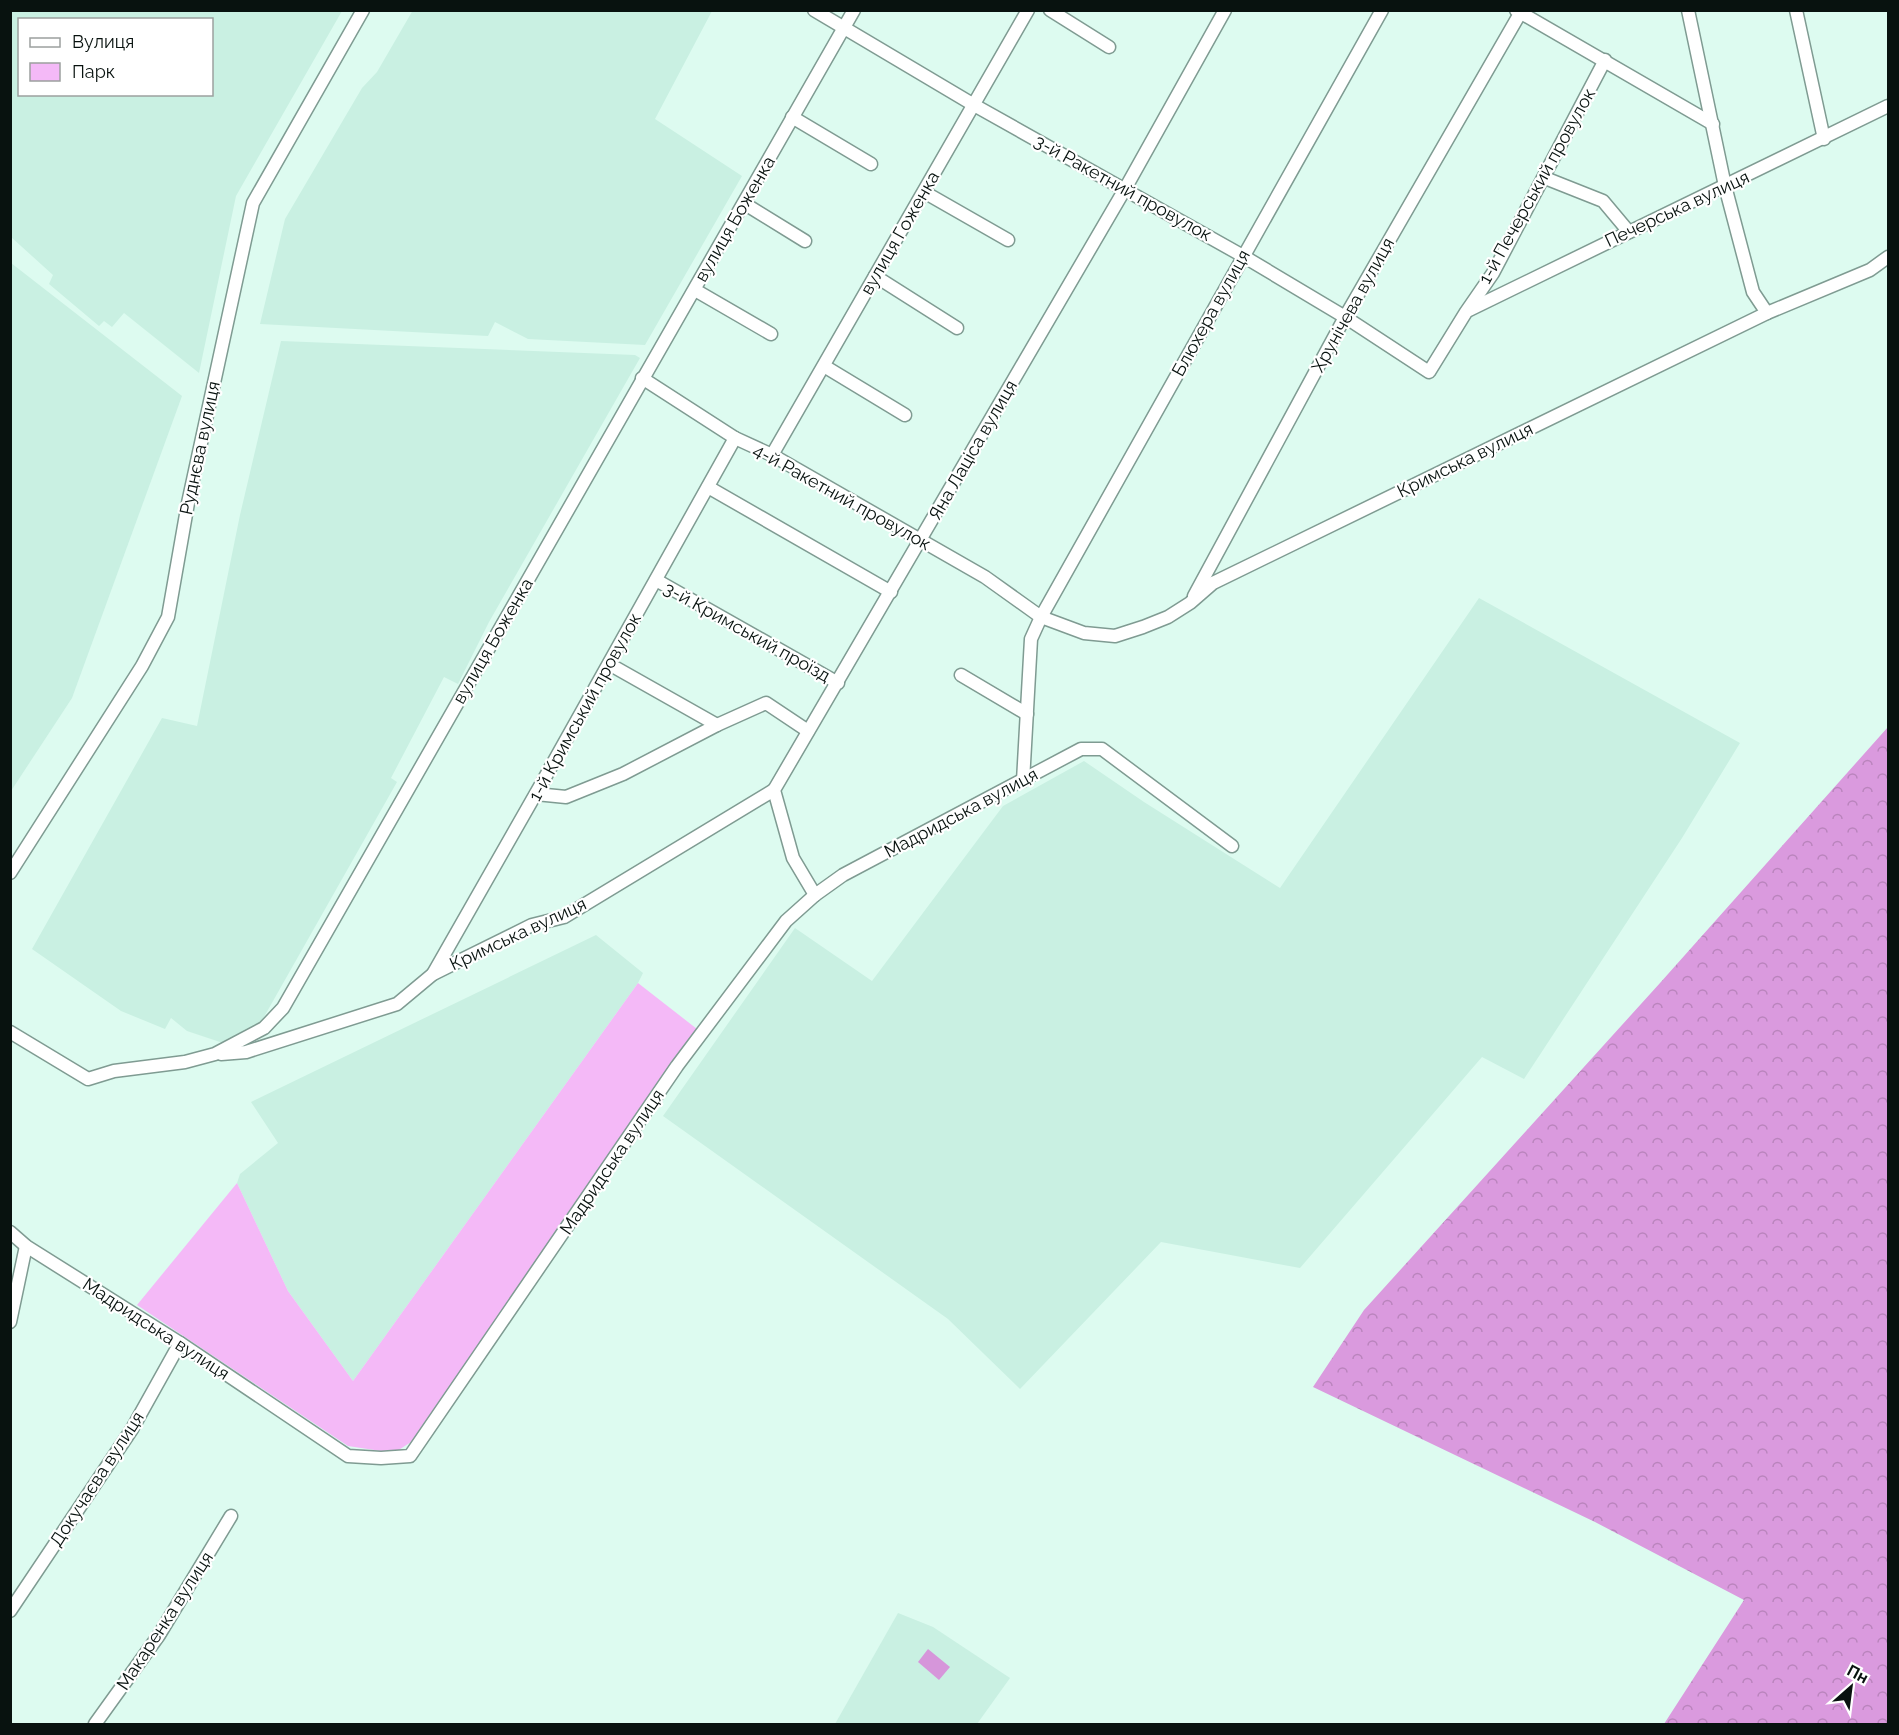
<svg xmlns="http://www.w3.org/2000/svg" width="1899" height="1735" font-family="Raleway,sans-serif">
<defs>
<pattern id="forest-crowns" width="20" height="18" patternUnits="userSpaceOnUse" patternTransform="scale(1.5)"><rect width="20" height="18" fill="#da9ade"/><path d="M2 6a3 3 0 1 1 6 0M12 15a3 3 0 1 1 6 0" fill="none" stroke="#ba84bd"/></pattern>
</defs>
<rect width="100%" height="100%" fill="#ddfbf0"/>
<g fill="#c9f0e2" fill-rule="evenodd">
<path d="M11,10L342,11L236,196L199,373L124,313L112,327L104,321L99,326L49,284L53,275L11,237ZM20,20H212V94H20Z"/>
<polygon points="413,10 712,11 655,119 742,176 645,345 528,339 495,322 488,336 260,324 285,219 362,88 377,72"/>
<polygon points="11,263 182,396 72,698 11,791"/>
<polygon points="281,341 635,355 640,358 489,622 458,684 444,677 391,778 397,782 260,1024 223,1043 187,1031 171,1018 165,1029 121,1011 32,949 162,718 197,726 240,515"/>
<polygon points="1479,598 1740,743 1682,838 1524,1079 1482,1057 1300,1268 1161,1242 1020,1389 948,1319 663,1116 795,928 872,981 1003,806 1084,761 1144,802 1280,888"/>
<polygon points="596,935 643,973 638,983 353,1381 288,1291 237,1183 240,1174 278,1143 251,1102"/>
<polygon points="898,1613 933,1627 1010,1678 977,1724 835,1724"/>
</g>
<polygon fill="#f4b9f7" points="638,983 697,1029 411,1442 394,1453 348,1446 137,1305 237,1183 288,1291 353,1381"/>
<polygon fill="url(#forest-crowns)" points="1888,727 1888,1724 1664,1724 1744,1600 1595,1522 1313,1387 1364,1310 1660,983"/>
<polygon fill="#d696da" points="928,1649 950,1667 939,1680 918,1662"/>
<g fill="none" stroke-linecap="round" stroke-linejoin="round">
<g stroke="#7f9b92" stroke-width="15">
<g id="minor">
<polyline points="814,10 974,105 1243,256 1345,317 1429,372 1466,312 1493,273 1605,60"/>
<polyline points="1050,10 1109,47"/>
<polyline points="1516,10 1713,124"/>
<polyline points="1688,10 1725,186 1753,292 1767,313"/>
<polyline points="1796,10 1824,139"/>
<polyline points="792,117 871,164"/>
<polyline points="1545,178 1603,201 1629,232"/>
<polyline points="924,192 1008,240"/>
<polyline points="745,204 805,241"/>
<polyline points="875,276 957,328"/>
<polyline points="695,290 771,334"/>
<polyline points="1469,310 1888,106"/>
<polyline points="824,366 905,415"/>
<polyline points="642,378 735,438 772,455 985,577 1041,617 1084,633 1115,636 1143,627 1168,617 1190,603 1213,583 1767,313 1870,270 1888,257"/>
<polyline points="772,455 1028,10"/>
<polyline points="708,487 891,592"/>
<polyline points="656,580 838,683"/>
<polyline points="1194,596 1345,317 1522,10"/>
<polyline points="609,664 717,725"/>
<polyline points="961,675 1027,714"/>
<polyline points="1023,781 1031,639 1041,617 1382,10"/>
<polyline points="536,794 566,797 623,774 717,725 766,703 808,731"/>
<polyline points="10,873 142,666 168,617 188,503 253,203 363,10"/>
<polyline points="815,895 793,858 774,790 1125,189 1225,10"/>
<polyline points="433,974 543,781 735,438"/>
<polyline points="10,1032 88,1079 114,1071 185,1062 215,1054 264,1028 283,1008 854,10"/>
<polyline points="221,1054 246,1052 397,1004 433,974 532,925 564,917 774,790"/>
<polyline points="10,1232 26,1246 180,1343 348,1456 381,1458 410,1456 677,1066 786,921 815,895 843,875 1081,749 1102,749 1232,846"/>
<polyline points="10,1322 26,1246"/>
<polyline points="10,1611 132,1429 180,1343"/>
<polyline points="95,1724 159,1635 231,1516"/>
</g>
</g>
<use href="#minor" stroke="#fff" stroke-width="12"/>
</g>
<g text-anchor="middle" stroke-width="4.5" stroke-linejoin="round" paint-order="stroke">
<g font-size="18" fill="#08120f" stroke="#fff">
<text transform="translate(1537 186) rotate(-61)" y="6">1-й Печерський провулок</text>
<text transform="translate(1123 188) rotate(29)" y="6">3-й Ракетний провулок</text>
<text transform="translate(1677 209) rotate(-25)" y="6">Печерська вулиця</text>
<text transform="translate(735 219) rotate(-60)" y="6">вулиця Боженка</text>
<text transform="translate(900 233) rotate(-60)" y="6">вулиця Гоженка</text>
<text transform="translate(1353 305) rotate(-61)" y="6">Хрунічева вулиця</text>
<text transform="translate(1211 313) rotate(-61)" y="6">Блюхера вулиця</text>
<text transform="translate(200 448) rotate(-78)" y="6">Руднєва вулиця</text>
<text transform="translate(973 450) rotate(-60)" y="6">Яна Лаціса вулиця</text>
<text transform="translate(1465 460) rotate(-26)" y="6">Кримська вулиця</text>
<text transform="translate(842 497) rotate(29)" y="6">4-й Ракетний провулок</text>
<text transform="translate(747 632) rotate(29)" y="6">3-й Кримський проїзд</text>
<text transform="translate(493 641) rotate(-60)" y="6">вулиця Боженка</text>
<text transform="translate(585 707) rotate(-61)" y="6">1-й Кримський провулок</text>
<text transform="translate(961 813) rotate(-28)" y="6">Мадридська вулиця</text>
<text transform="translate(518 934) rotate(-25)" y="6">Кримська вулиця</text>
<text transform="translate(612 1162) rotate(-56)" y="6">Мадридська вулиця</text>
<text transform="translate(156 1329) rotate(33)" y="6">Мадридська вулиця</text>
<text transform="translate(97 1479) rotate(-57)" y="6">Докучаєва вулиця</text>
<text transform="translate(165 1621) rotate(-57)" y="6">Макаренка вулиця</text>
</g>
</g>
<rect width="1899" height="1735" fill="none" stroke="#08120f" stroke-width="24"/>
<rect x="18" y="18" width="195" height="78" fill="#ffffff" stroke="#9ca09f" stroke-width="1.5"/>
<rect x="30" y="38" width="30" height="9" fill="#ffffff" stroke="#9ca09f" stroke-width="1.5"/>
<text x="72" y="48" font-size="18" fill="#08120f">Вулиця</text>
<rect x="30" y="63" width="30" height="18" fill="#f4b9f7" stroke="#9ca09f" stroke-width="1.5"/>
<text x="72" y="78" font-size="18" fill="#08120f">Парк</text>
<g transform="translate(1851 1687) rotate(28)" stroke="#ffffff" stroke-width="4.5" paint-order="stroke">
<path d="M0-4.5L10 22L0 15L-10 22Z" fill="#08120f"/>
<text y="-9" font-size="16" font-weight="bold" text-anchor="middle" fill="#08120f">Пн</text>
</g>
</svg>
